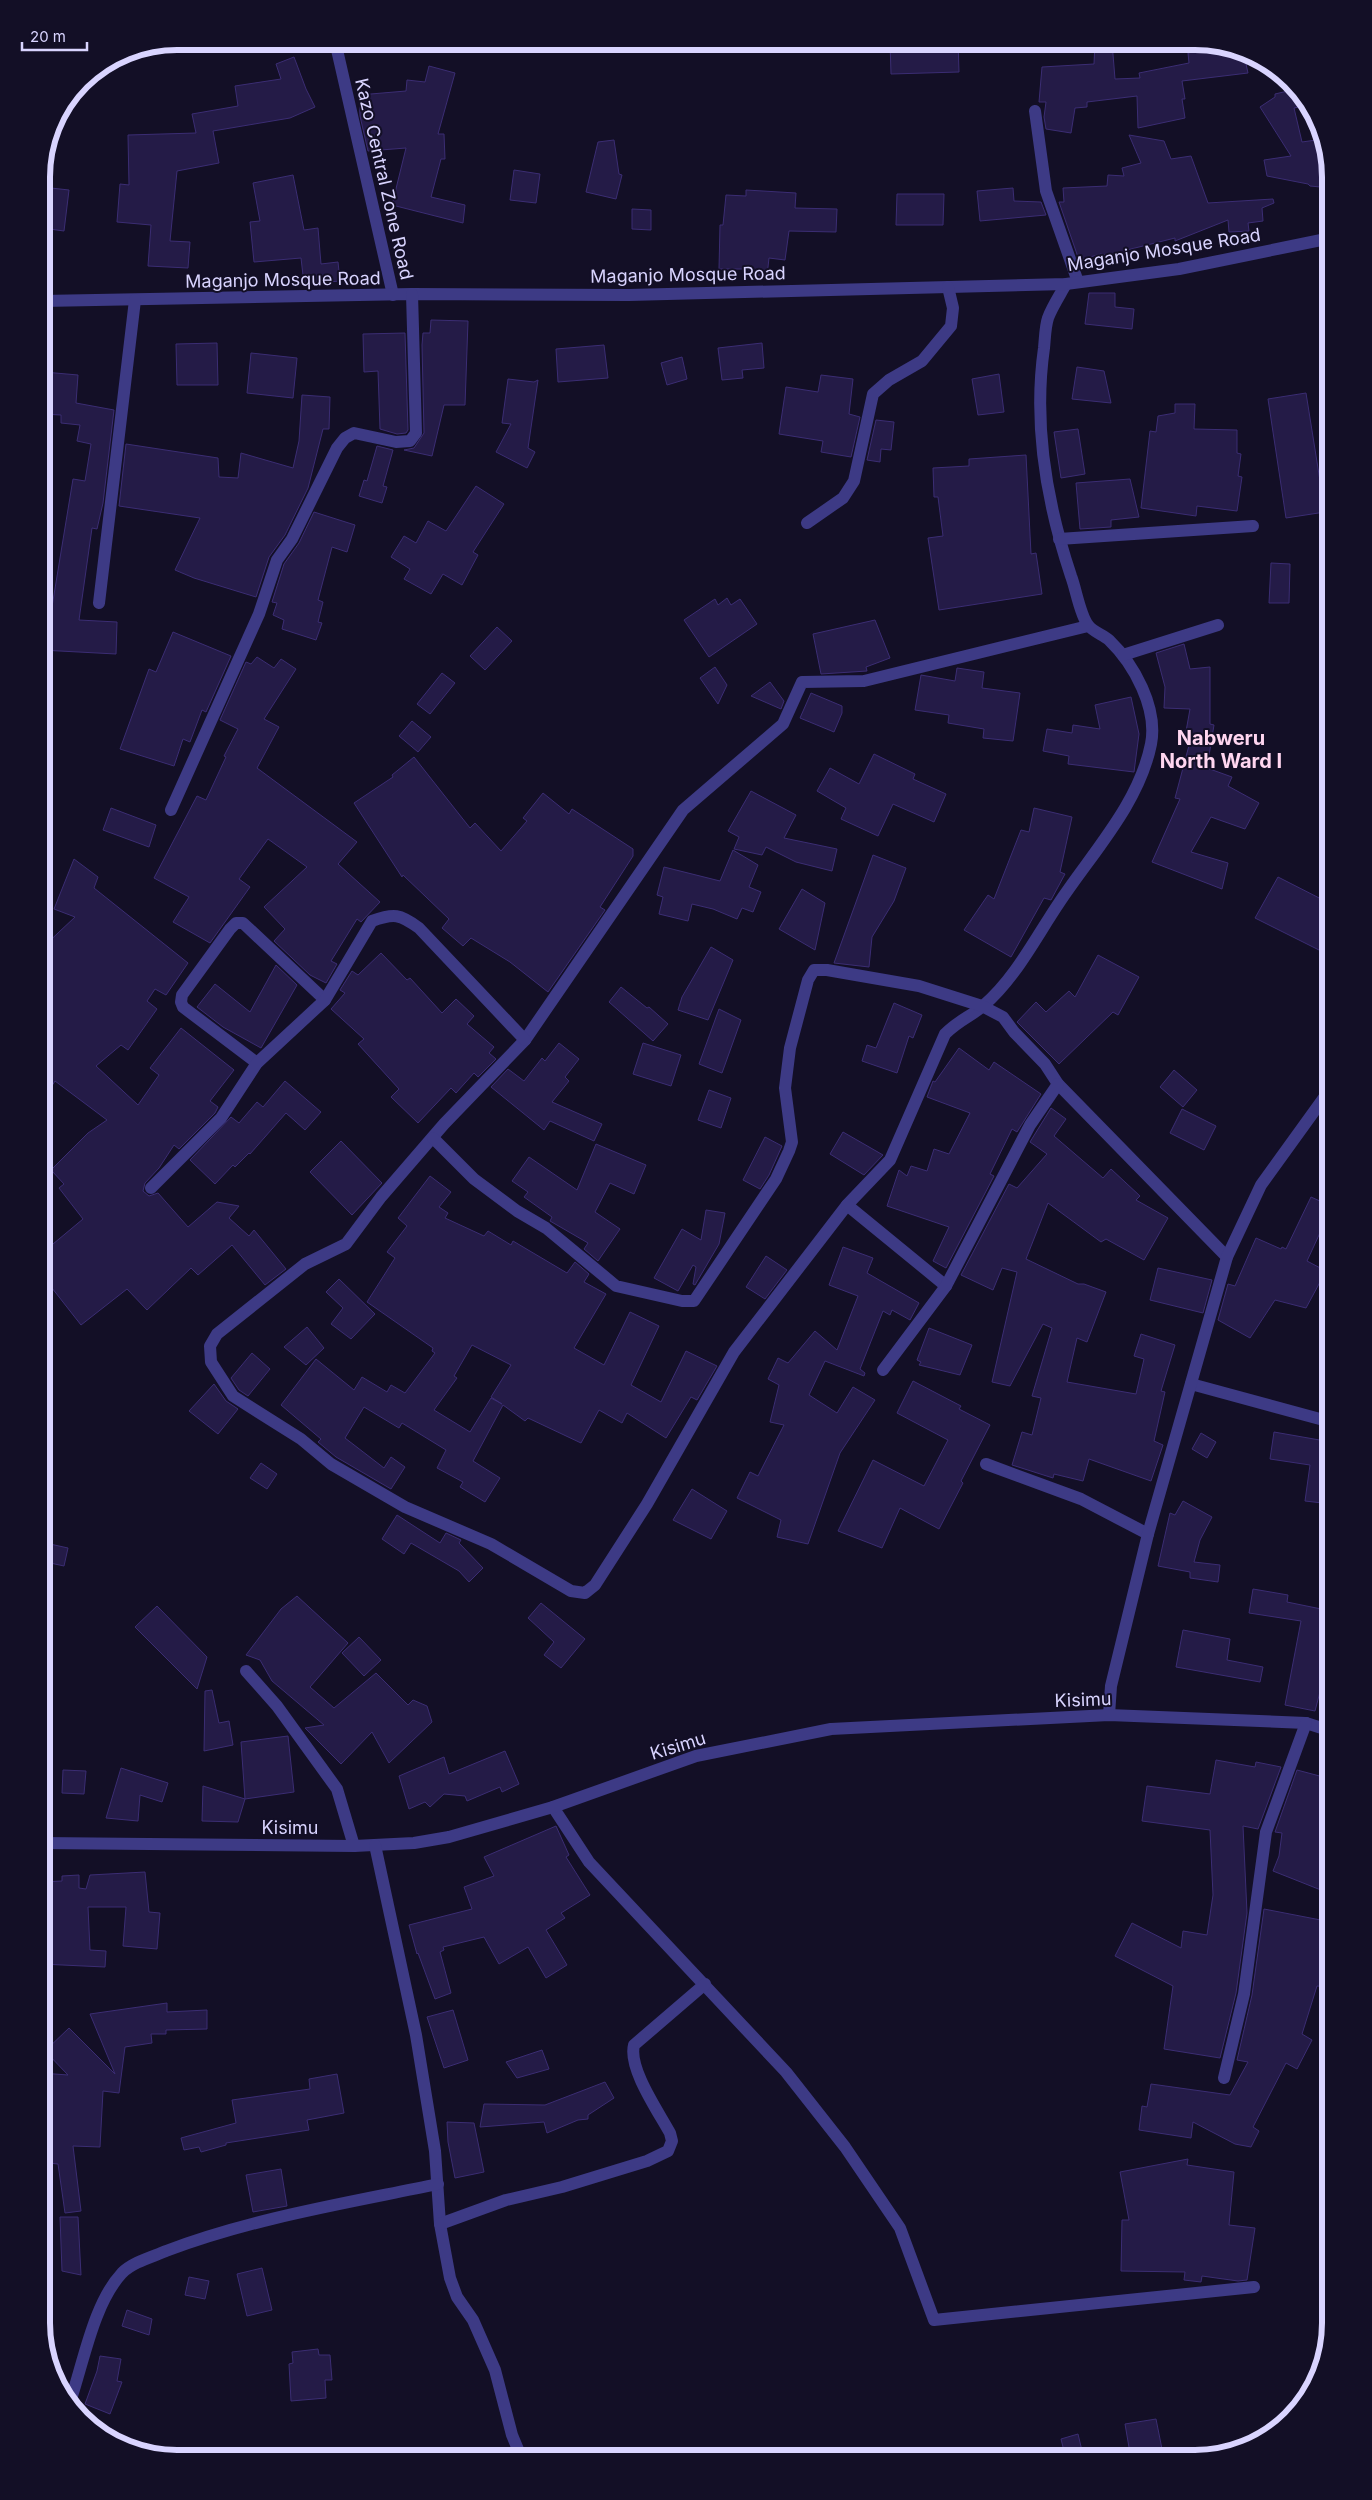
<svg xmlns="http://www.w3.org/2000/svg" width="1372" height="2500" font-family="Inter,sans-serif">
<rect width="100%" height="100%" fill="#130f26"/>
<g fill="#241b47" stroke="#3b2d73" fill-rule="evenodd">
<polygon points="890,41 958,41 959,72 891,74"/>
<polygon points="1095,42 1112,42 1115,79 1140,78 1139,73 1189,63 1188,53 1219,47 1244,55 1248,73 1182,81 1185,99 1182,99 1185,118 1138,128 1137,96 1087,102 1087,107 1075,108 1071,133 1046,129 1044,117 1046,102 1039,102 1042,67 1094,64"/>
<polygon points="294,57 306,89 315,107 290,118 213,131 219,163 177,171 170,241 190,242 188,268 148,266 151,225 117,222 120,184 129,185 128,135 196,133 192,114 238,106 235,86 281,79 276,64"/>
<polygon points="429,66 455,73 438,134 444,134 445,159 441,159 431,197 465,205 463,223 392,205 406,148 368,151 360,116 359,95 406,91 407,80 425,82"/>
<polygon points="1292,90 1304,106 1294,108 1302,142 1316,140 1319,160 1327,158 1331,188 1310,186 1308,184 1267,176 1264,160 1291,156 1260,107 1275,97 1275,94"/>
<polygon points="1129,135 1164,141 1171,159 1191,156 1208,203 1273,199 1274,203 1262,208 1263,221 1248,223 1249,231 1229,232 1228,220 1175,241 1175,238 1127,250 1126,259 1101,254 1079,260 1059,202 1064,202 1063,188 1107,186 1108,175 1124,176 1122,168 1141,163"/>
<polygon points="614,140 619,174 622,175 616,199 586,192 598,142"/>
<polygon points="514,170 540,174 536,203 510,200"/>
<polygon points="293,175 304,230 318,228 321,264 338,262 340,281 304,284 301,258 254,262 250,222 260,221 253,183"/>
<polygon points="42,187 69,190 64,231 42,228"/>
<polygon points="1013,188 1014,201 1041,202 1046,215 980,221 977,191"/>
<polygon points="746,190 796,193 795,208 837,209 836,232 789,231 785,260 769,258 767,276 749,274 749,269 719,269 720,225 723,225 726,195 746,196"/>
<polygon points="897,194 944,194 943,225 896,225"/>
<polygon points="632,209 651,210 651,230 632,229"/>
<polygon points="1089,293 1115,293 1115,307 1134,309 1132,329 1085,324"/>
<polygon points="431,320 468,321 465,405 444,405 432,456 404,450 414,448 424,433 422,345 423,333 430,333"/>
<polygon points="405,333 408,430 406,433 397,434 380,429 378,371 364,372 363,334"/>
<polygon points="217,343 218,385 177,385 176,344"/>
<polygon points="762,343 764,368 742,370 743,378 722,380 718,348"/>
<polygon points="604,345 608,378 558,382 556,349"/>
<polygon points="251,353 297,358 293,398 247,393"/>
<polygon points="682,357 687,379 667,385 661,363"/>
<polygon points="1077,367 1104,371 1111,403 1072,399"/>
<polygon points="44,372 78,375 76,403 114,410 103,503 97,529 92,528 79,620 117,622 116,654 41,650 41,618 50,619 73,479 85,481 91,444 77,441 80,425 61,423 61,415 42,414"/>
<polygon points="999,374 1004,412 978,415 972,379"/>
<polygon points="821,375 853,379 849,414 860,417 851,457 821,452 823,441 779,434 786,387 818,392"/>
<polygon points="508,379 534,382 538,380 528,448 535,452 527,468 496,452 511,424 502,423"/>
<polygon points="1306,393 1325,512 1286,518 1268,399"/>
<polygon points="302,395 330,397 329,429 323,429 308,488 285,535 269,557 256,597 194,578 175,570 200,518 119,506 126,444 218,458 219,477 238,478 241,453 293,468 299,441"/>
<polygon points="1175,404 1195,404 1194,429 1237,430 1237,453 1241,454 1238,476 1242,477 1237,511 1197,506 1196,516 1141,508 1150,431 1156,432 1158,416 1175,413"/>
<polygon points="876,420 894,422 891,450 881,449 880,462 867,460"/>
<polygon points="1078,429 1085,474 1061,478 1054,432"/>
<polygon points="377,446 393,450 383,486 387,487 382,503 359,496 364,480 367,481"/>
<polygon points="1026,455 1031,554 1036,553 1042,594 939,610 928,538 943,536 938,497 934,497 933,468 969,466 969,459"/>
<polygon points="1130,479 1139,517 1111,520 1111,527 1080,529 1076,483"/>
<polygon points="476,486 504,504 473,552 478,555 462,585 443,574 431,594 404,579 410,569 391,557 404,536 416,543 428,521 446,531"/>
<polygon points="314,512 355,525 347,552 332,547 318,600 323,602 318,622 322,623 316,640 282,629 284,620 273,615 277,603 272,602 284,564 299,543"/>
<polygon points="1271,563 1290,564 1289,603 1269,603"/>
<polygon points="727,598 731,605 740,599 757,624 709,657 684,620 715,599 718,605"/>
<polygon points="875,620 890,658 866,667 867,671 821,674 813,634"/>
<polygon points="497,627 512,641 485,670 470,656"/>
<polygon points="173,632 231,656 206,712 202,710 190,742 183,739 174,766 120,749 149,669 156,672"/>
<polygon points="1184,644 1190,669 1210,667 1210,724 1214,725 1207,768 1232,777 1228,786 1259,803 1245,829 1211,817 1191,852 1228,863 1222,889 1152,862 1180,799 1175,798 1191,738 1185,737 1190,709 1164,708 1165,687 1156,653"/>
<polygon points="257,657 274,668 281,659 296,669 264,719 279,727 257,768 357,842 338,864 380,902 361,922 357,919 331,961 337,964 326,983 310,975 274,941 285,929 264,907 307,867 268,839 239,879 250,887 210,943 173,922 189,897 154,878 197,796 206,800 226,757 224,756 238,729 220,720 246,662 251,664"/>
<polygon points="715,667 727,685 718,704 700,678"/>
<polygon points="957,668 984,672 982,688 1020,693 1013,741 983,738 984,729 948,723 949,715 915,710 921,675 955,681"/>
<polygon points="442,673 455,683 430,714 417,704"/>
<polygon points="770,682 784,701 781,709 751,696"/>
<polygon points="811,693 842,706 842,713 834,732 800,718"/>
<polygon points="1131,697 1139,734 1134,772 1068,764 1069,756 1043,751 1047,729 1072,733 1073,725 1100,729 1095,705"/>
<polygon points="412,721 431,737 418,752 399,736"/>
<polygon points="874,754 915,774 913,779 946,794 934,822 893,804 878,836 841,819 846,808 817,791 830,768 859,784"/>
<polygon points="414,757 470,828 475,823 501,851 527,821 523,818 543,793 569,814 572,809 633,849 633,856 600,907 605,910 548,992 510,962 471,938 463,946 442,928 449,919 403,875 402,877 354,803 393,777 392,775"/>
<polygon points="751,791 796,815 784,838 837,849 832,871 796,862 766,847 762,855 734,849 739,837 728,831"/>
<polygon points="111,808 156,825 149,847 103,830"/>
<polygon points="1034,808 1072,817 1060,872 1065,874 1051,900 1044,898 1011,957 964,930 988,895 994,899 1021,830 1029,832"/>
<polygon points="733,850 758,865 749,887 761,892 753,912 742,908 737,919 713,909 692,904 688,921 659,914 663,897 657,895 664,867 720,881"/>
<polygon points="873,855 906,868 894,901 872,937 869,967 834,963"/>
<polygon points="74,859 98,877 94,888 188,963 166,995 155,989 147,1001 157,1009 128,1050 121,1045 96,1066 138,1105 159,1075 150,1068 181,1028 234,1070 210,1101 218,1107 215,1113 179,1149 174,1145 159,1168 145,1183 143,1191 149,1196 158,1193 188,1227 217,1202 239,1206 229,1218 249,1236 254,1230 286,1269 265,1285 232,1245 198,1275 191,1268 147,1310 127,1289 81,1325 41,1274 41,1254 83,1219 59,1188 64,1184 51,1170 88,1133 107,1120 55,1081 41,1103 41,949 75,917 54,909"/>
<polygon points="1278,877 1331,904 1331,956 1255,918"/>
<polygon points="802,889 825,903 815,950 779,929"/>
<polygon points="711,947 733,960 708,1020 678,1010 682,997"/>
<polygon points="381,953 407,980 410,978 442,1013 456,999 474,1016 467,1024 494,1047 489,1053 496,1059 478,1077 474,1073 456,1093 451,1088 418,1123 391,1097 399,1089 358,1044 364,1039 331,1009 345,993 340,990 352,971 358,975"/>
<polygon points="1098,955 1139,977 1118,1015 1113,1012 1059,1064 1017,1022 1036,1002 1046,1012 1069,991 1075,997"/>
<polygon points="276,965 297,985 261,1048 223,1027 197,1007 215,984 250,1012"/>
<polygon points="621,987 647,1008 649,1007 668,1024 653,1041 609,1002"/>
<polygon points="894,1003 922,1015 913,1038 909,1036 897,1073 862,1061 867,1045 876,1048"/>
<polygon points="719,1009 741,1020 722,1073 699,1064"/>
<polygon points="559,1043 579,1059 565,1077 569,1081 552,1102 602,1124 594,1141 550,1121 544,1130 491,1087 508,1069 524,1081 542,1058 545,1061"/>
<polygon points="643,1043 681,1055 671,1086 633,1074"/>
<polygon points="959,1048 989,1070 994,1062 1041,1094 1017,1132 1012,1129 990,1174 994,1176 946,1268 933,1261 949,1227 887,1206 899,1170 907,1176 911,1166 927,1171 934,1149 949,1154 970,1113 927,1097 933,1081 935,1082"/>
<polygon points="1174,1070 1197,1090 1183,1107 1160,1087"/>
<polygon points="285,1081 321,1112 305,1130 286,1113 250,1154 249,1153 235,1167 233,1165 215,1184 190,1160 231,1117 239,1123 257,1102 263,1107"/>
<polygon points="709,1090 731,1098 721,1128 698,1120"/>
<polygon points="1051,1108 1066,1119 1054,1136 1103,1178 1111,1169 1140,1196 1136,1200 1168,1218 1144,1260 1106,1239 1101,1242 1048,1203 1026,1259 1078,1284 1084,1284 1106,1292 1087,1342 1077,1338 1067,1382 1136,1394 1144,1359 1134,1356 1141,1334 1175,1345 1161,1391 1165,1392 1154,1441 1163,1445 1151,1481 1089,1459 1083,1481 1054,1474 1053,1478 1012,1465 1022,1432 1032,1435 1041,1398 1032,1396 1052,1328 1043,1324 1010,1386 992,1382 1017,1272 1002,1268 993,1290 961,1275 1009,1184 1017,1188 1047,1154 1030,1142"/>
<polygon points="1182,1109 1216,1126 1204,1150 1170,1133"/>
<polygon points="843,1132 883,1155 864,1175 830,1154"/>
<polygon points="765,1137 782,1146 769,1175 760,1189 743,1180"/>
<polygon points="341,1141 382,1183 352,1215 310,1172"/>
<polygon points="596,1144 646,1165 634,1194 610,1183 595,1212 620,1229 598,1261 584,1249 588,1243 550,1221 552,1217 524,1197 528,1192 512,1181 529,1157 577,1190"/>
<path d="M430,1176L451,1192L439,1207L448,1213L445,1218L484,1236L488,1231L511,1245L513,1241L567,1273L575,1262L589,1274L584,1282L606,1294L574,1348L604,1365L630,1312L659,1326L631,1385L661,1402L686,1351L717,1366L697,1400L691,1397L666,1438L627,1413L622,1423L599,1410L581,1443L528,1418L525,1421L503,1405L473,1461L500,1478L485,1502L460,1487L463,1482L437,1468L446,1450L402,1423L399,1428L364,1407L345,1438L384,1468L391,1457L405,1467L391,1489L336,1457L318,1442L321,1439L281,1405L316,1359L354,1390L362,1377L387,1392L391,1385L405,1393L435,1353L432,1351L433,1348L367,1302L395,1258L387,1252L407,1226L398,1218ZM472,1345L511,1365L491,1397L502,1404L491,1398L470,1432L434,1410L457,1378L454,1376Z"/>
<polygon points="1311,1197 1331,1206 1331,1209 1307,1261 1326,1271 1306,1308 1275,1300 1250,1338 1218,1320 1228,1284 1235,1286 1256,1238 1281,1249 1282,1247 1286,1249"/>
<polygon points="706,1210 725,1213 719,1244 695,1285 693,1284 696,1267 693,1265 678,1291 654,1278 682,1229 701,1240"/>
<polygon points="843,1247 873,1258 867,1273 919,1303 910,1320 892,1310 890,1315 883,1311 860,1369 865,1373 864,1376 825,1361 809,1395 837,1413 853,1387 875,1400 840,1453 808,1544 777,1537 781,1520 737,1498 750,1472 758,1476 784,1425 770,1422 779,1385 768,1379 778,1358 788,1363 815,1331 837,1350 858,1296 829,1285"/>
<polygon points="766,1256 787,1270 765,1299 746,1287"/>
<polygon points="1158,1268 1212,1280 1203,1313 1150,1300"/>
<polygon points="339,1279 375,1314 351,1339 331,1324 343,1308 326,1292"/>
<polygon points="307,1327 324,1348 306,1365 284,1347"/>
<polygon points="929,1328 972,1345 960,1375 919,1365 921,1362 917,1360"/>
<polygon points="252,1353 270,1369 248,1396 239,1390 231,1378"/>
<polygon points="913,1381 961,1406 959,1409 990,1425 961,1481 963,1483 939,1529 900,1508 882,1548 838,1531 873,1460 924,1486 948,1440 897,1413"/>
<polygon points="214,1384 226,1401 238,1409 218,1434 189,1411"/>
<polygon points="1274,1432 1331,1442 1331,1504 1305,1501 1310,1465 1270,1459"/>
<polygon points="1201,1433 1216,1442 1207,1458 1192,1449"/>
<polygon points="261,1463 277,1474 267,1489 250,1478"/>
<polygon points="692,1489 727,1511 711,1539 673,1520"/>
<polygon points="1183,1501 1212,1517 1200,1540 1194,1562 1220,1565 1218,1582 1190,1578 1190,1572 1158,1566 1170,1513 1175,1515"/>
<polygon points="397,1515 440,1543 446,1533 461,1540 459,1543 483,1568 469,1582 459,1571 411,1543 404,1554 382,1539"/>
<polygon points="41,1542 68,1548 64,1566 41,1561"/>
<polygon points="1253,1589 1288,1595 1287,1602 1331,1611 1331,1650 1315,1711 1285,1705 1301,1621 1249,1613"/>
<polygon points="297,1596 348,1643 310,1687 334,1708 376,1673 408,1705 413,1700 427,1706 432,1722 389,1763 372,1732 341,1764 305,1728 324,1725 272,1681 260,1660 246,1655 281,1609"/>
<polygon points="541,1603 585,1639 561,1668 544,1655 554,1642 528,1618"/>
<polygon points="157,1606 207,1657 197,1689 135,1627"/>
<polygon points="1183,1630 1230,1639 1227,1660 1263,1667 1260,1682 1176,1667"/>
<polygon points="359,1637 381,1660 364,1676 342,1653"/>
<polygon points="212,1690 219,1723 229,1721 233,1745 204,1751 205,1691"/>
<polygon points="288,1736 294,1792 245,1799 241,1742"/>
<polygon points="505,1751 519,1784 502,1792 500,1787 467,1801 465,1796 444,1794 430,1807 425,1802 409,1809 399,1776 444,1757 449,1774"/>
<polygon points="1216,1760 1255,1767 1256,1762 1281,1767 1258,1829 1243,1826 1247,1913 1236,1993 1220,2058 1164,2049 1173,1986 1115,1956 1132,1923 1181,1948 1183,1931 1207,1935 1213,1895 1210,1830 1142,1821 1147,1786 1210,1794"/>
<polygon points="121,1768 168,1783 162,1802 140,1795 138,1821 106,1818"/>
<polygon points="63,1770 86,1771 84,1794 62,1793"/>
<polygon points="1297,1770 1331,1779 1326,1815 1331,1816 1331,1894 1273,1871 1279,1856 1282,1833 1275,1832"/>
<polygon points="203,1786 245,1799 238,1822 202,1821"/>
<polygon points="556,1826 569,1855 566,1857 590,1895 561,1913 565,1918 546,1930 567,1965 546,1978 528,1947 499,1964 484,1937 443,1947 444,1950 440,1952 451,1993 435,1999 418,1953 417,1954 409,1925 472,1909 464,1887 494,1876 484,1857"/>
<polygon points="145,1872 149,1912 160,1913 157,1949 123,1946 126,1907 88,1907 90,1950 106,1951 105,1967 41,1964 41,1946 48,1946 50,1907 41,1908 41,1882 62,1881 62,1876 79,1875 79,1888 86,1889 90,1875"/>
<polygon points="1264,1909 1331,1922 1331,1987 1317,1986 1302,2034 1312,2040 1297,2069 1286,2063 1253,2127 1259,2131 1251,2147 1235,2144 1193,2122 1191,2138 1139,2130 1142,2106 1147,2107 1151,2084 1230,2095 1248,2062 1237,2060 1252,1995"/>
<polygon points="167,2003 167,2012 207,2010 207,2029 166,2030 166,2034 151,2034 152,2043 125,2047 119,2093 103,2091 100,2147 73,2146 81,2211 65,2213 58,2164 48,2163 52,2100 41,2099 41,2073 68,2075 45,2051 69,2028 115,2074 90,2014"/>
<polygon points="453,2010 468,2060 444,2068 427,2017"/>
<polygon points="542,2050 549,2069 517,2078 506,2062"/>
<polygon points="337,2074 344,2113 307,2120 309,2130 226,2143 226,2145 201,2152 199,2147 184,2150 181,2138 236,2123 232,2100 310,2089 309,2079"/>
<polygon points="605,2082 614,2098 588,2115 588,2119 578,2120 547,2133 544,2122 480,2127 484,2104 545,2105"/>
<polygon points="447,2122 474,2123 484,2172 455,2178 448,2142"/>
<polygon points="1188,2159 1187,2165 1234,2172 1229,2225 1255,2228 1247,2280 1238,2281 1202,2276 1201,2282 1184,2280 1185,2272 1121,2271 1122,2220 1129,2220 1120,2172"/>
<polygon points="281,2169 287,2206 253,2212 246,2175"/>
<polygon points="60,2217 78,2217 81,2275 62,2271"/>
<polygon points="262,2268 272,2310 247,2316 237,2274"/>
<polygon points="189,2277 209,2281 205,2299 185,2295"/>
<polygon points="127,2310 152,2319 149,2335 122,2326"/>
<polygon points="318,2349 319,2355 330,2355 332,2380 325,2380 326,2398 291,2401 289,2364 293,2363 292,2352"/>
<polygon points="100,2356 121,2359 117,2381 122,2382 110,2414 85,2404 97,2371"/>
<polygon points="1156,2419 1164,2459 1131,2459 1125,2424"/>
<polygon points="1078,2434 1084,2459 1066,2459 1061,2439"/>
</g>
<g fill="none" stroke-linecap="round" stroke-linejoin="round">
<g stroke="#3d3a85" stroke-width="12">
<polyline points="335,41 393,295"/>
<polyline points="1035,111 1046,191 1078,282"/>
<path d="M1066,284C1060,295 1052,307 1048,318C1045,327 1045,339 1044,348C1033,425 1047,504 1071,576C1076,589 1080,615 1088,625C1092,631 1103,635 1109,640C1134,664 1158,708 1151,744C1139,804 1092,853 1059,903C1036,937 1015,979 983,1006C970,1017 959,1020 945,1034L890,1160L847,1205L734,1352L647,1504L595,1585L585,1593L571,1591L491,1544L405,1507L331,1464L301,1439L233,1396L211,1362L210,1346L217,1334L305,1264L346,1244L381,1197L444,1124L525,1040L683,810L783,724L802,682L864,681L1088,626"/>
<polyline points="42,301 412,294 629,295 1066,284 1179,269 1331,238"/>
<polyline points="807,523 843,498 854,481 873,394 889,380 922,361 951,326 953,308 948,287"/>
<polyline points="1059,539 1253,526"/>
<polyline points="99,603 135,300"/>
<polyline points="1123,655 1218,625"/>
<polyline points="171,810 259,614 277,560 292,539 337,448 345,438 354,433 396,442 410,441 416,433 412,294"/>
<polyline points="257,1063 183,1007 181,1002 182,995 230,929 236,923 243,923 325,1000"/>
<polyline points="433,1138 474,1179 517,1211 546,1228 616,1286 682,1301 694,1301 776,1179 789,1151 792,1142 785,1088 790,1048 808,980 814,970 827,970 919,986 982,1006 1003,1017 1014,1032 1045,1064 1058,1084 1227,1257"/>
<path d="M151,1188L221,1118L257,1063L325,1000L372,921C394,913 400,914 419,928L525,1040"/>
<polyline points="847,1205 946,1286"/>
<polyline points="883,1370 946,1286 1030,1125 1058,1084"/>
<polyline points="1191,1384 1331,1422"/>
<polyline points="986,1464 1081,1499 1148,1534"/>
<polyline points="246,1671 277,1706 337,1789 354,1846"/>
<polyline points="1109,1715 1111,1686 1148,1534 1227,1257 1261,1185 1331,1088"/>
<polyline points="553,1807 589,1862 786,2072 845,2147 900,2228 934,2320 1254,2287"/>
<polyline points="41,1843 354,1846 414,1843 449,1837 553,1807 696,1756 831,1729 1109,1715 1306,1723 1331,1731"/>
<polyline points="375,1845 416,2035 435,2151 440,2224 450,2278 457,2297 473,2320 495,2370 512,2435 522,2459"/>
<polyline points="1224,2078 1244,1994 1266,1832 1306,1723"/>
<path d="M440,2224L506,2200L562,2187L647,2161L668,2151L672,2141L670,2133C658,2111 628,2068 634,2045L705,1984"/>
<path d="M71,2399C84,2360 94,2303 122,2273C133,2262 152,2257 166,2251C253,2218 347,2203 438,2184"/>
</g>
</g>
<g text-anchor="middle" stroke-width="4" stroke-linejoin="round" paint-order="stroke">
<g font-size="18" fill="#d9d4ff" stroke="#130f26">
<text transform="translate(384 179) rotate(77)" y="6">Kazo Central Zone Road</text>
<text transform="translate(1164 250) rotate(-9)" y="6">Maganjo Mosque Road</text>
<text transform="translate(688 275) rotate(-1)" y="6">Maganjo Mosque Road</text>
<text transform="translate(283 280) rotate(-1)" y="6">Maganjo Mosque Road</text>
<text transform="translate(1083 1700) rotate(-2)" y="6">Kisimu</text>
<text transform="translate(678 1746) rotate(-17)" y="6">Kisimu</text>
<text x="290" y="1834">Kisimu</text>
</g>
<g font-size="20" font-weight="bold" fill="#ffd6f0" stroke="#130f26">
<text x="1221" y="745">Nabweru<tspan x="1221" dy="23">North Ward I</tspan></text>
</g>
</g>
<path d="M0 0H1372V2500H0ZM177 50H1195A127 127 0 0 1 1322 177V2323A127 127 0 0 1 1195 2450H177A127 127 0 0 1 50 2323V177A127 127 0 0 1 177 50Z" fill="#130f26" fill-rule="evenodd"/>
<path fill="none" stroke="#d9d4ff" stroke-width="6" d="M177 50H1195A127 127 0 0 1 1322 177V2323A127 127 0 0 1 1195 2450H177A127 127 0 0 1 50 2323V177A127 127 0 0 1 177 50Z"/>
<path d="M22 42v8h65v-8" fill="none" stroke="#d9d4ff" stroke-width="2.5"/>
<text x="30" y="42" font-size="15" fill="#d9d4ff" stroke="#130f26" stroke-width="4" paint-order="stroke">20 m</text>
</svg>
